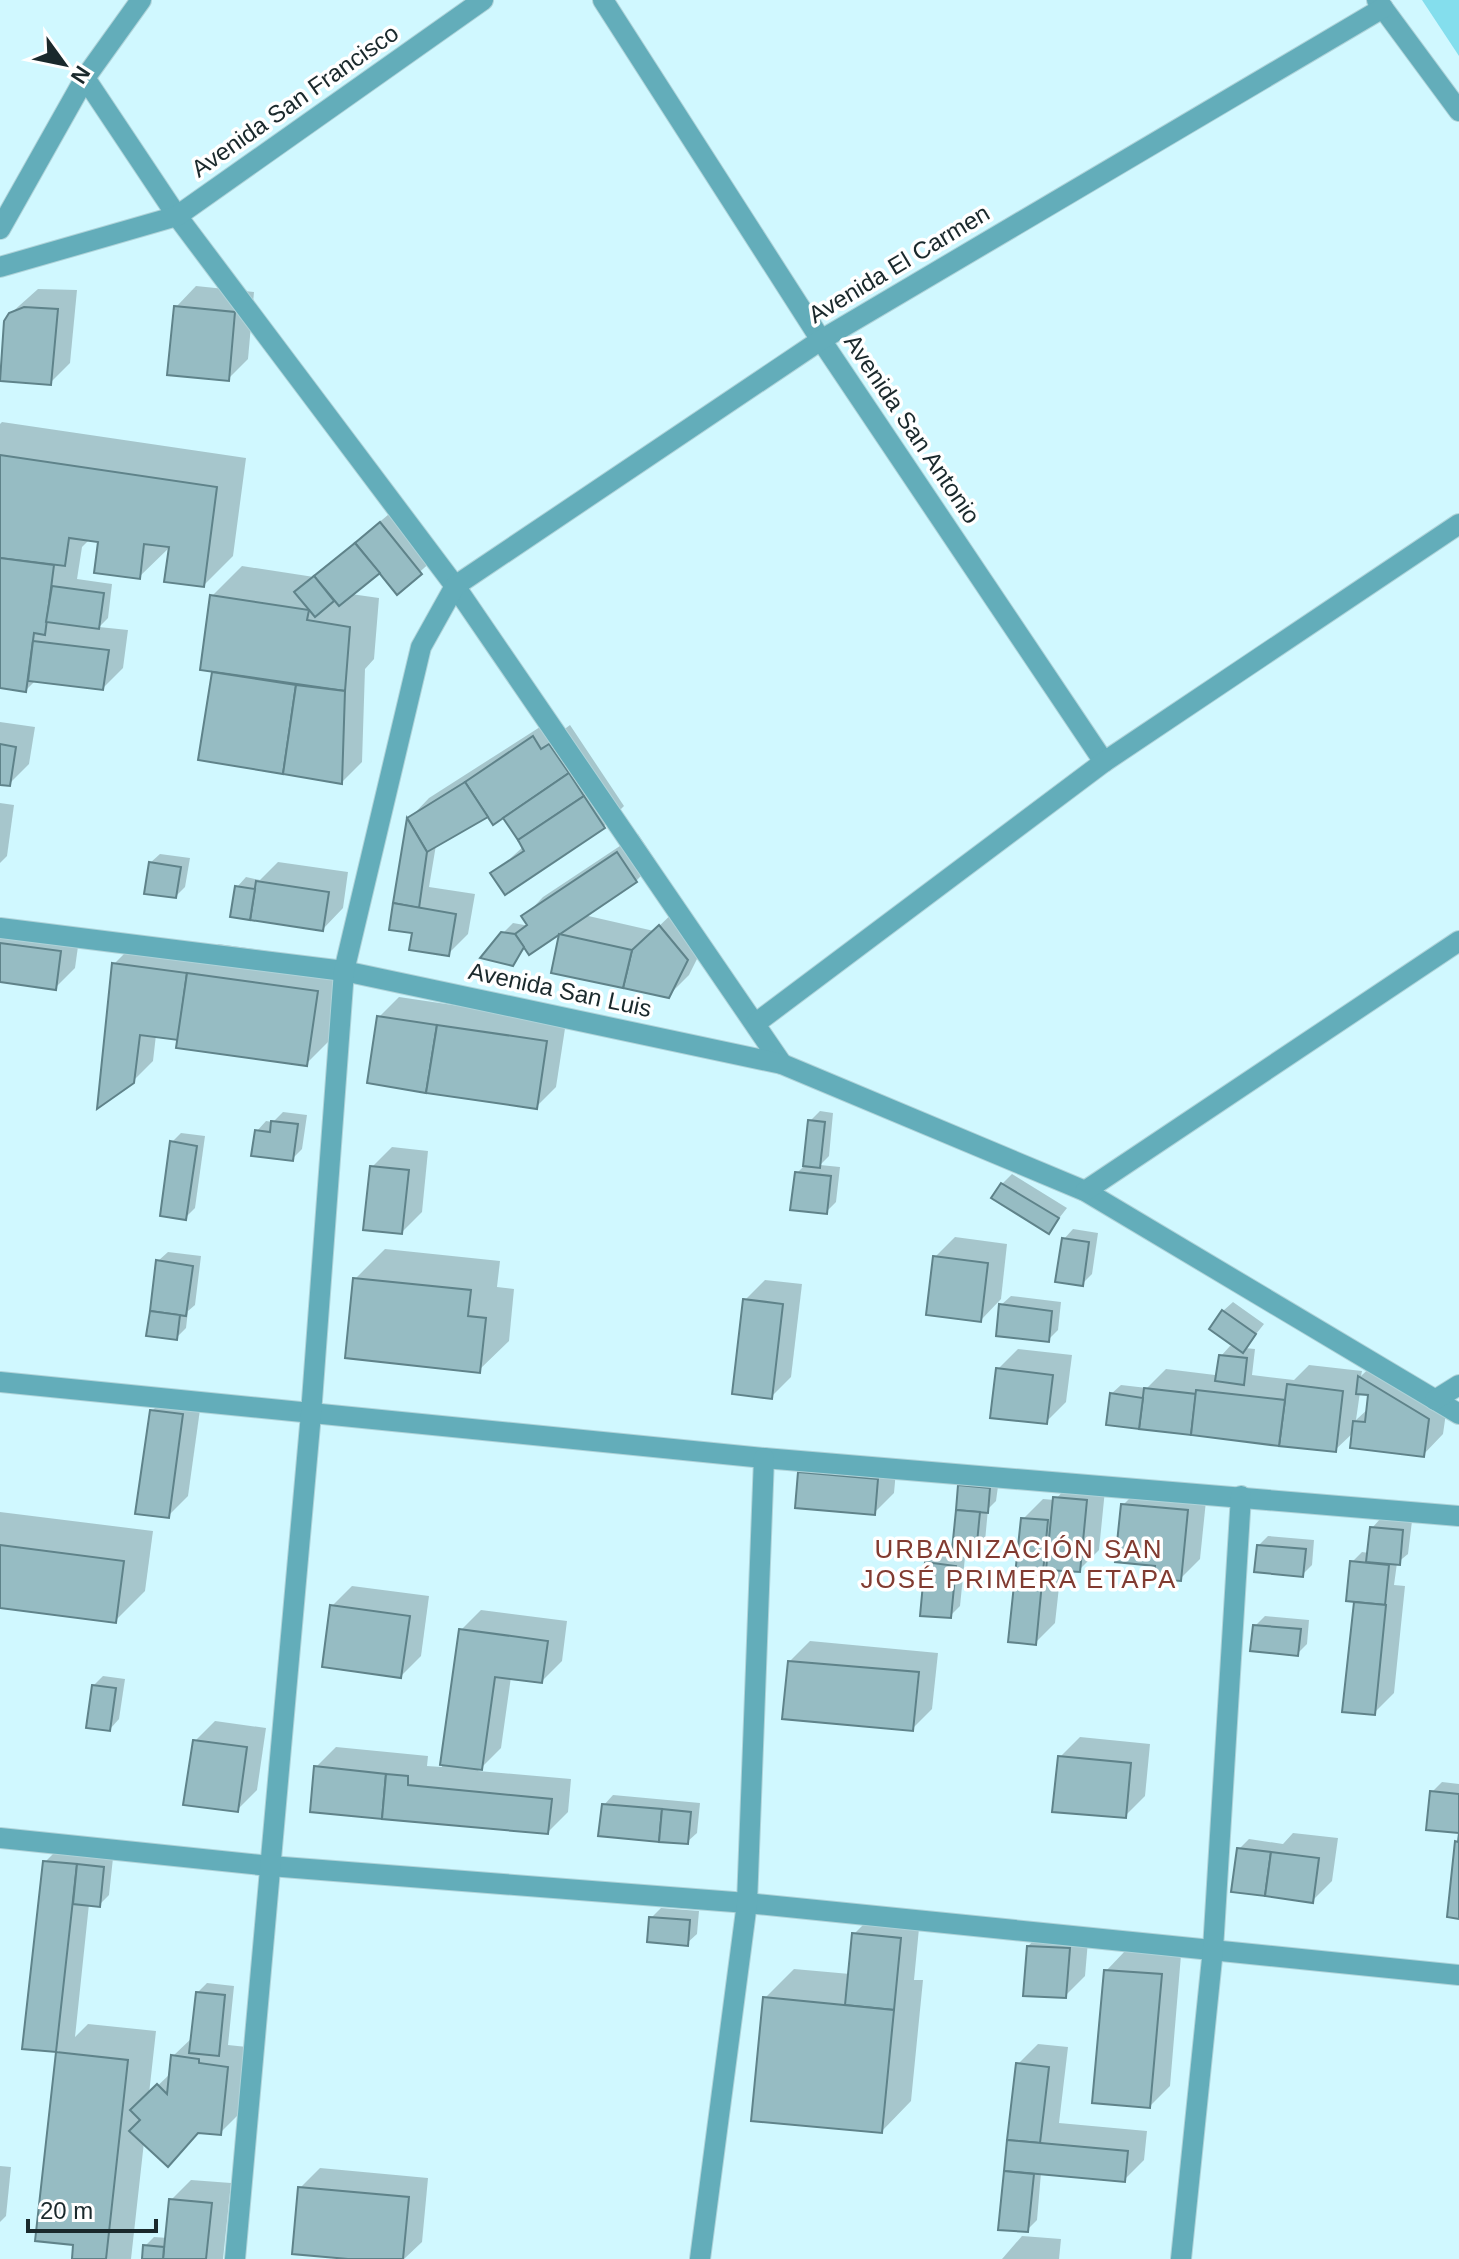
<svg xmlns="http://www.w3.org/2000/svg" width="1459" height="2259" font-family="Arial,sans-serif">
<rect width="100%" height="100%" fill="#d0f8ff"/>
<polygon fill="#84deed" points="1422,0 1459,0 1459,56"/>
<g fill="#0003" fill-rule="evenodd">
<polygon points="196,286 254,292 248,359 228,379 176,307"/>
<polygon points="38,289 77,290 70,363 50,383 10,314"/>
<polygon points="2,422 246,458 233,556 204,585 171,546 139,577 101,541 90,539 82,547 77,579 112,584 108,618 99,627 128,630 123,668 103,688 36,680 26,690 0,686 0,424"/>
<polygon points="401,504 441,553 397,592 380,570 351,594 379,598 374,659 365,669 362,762 342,782 214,673 216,670 212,596 242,566 314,577"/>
<polygon points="554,718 562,731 570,725 624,806 604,826 505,892 493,874 524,846 503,815 489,814 436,845 429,887 475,894 468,934 448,954 414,932 409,819 429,798"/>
<polygon points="0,722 35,727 29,764 9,784 0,783"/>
<polygon points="0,803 14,805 7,856 0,863"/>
<polygon points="638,834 656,861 636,881 584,915 654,931 680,906 707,939 689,975 668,996 553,971 562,930 526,947 512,964 503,933 513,923 530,926 524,917 543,897"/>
<polygon points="160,854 190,858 185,887 176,896 150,863"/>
<polygon points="278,862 348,872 343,908 323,929 237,887 246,877 260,880"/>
<polygon points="15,923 80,932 75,968 55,988 0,980 0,938"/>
<polygon points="134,944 209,954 218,944 346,962 336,1034 306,1064 156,1035 153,1061 132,1082 114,964"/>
<polygon points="399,997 566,1022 556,1087 536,1107 379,1017"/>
<polygon points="820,1111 833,1113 829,1156 820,1165 840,1167 836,1202 826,1212 797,1173 805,1165 810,1121"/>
<polygon points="283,1112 307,1115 302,1149 292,1159 257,1131 266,1121 273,1122"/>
<polygon points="181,1133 205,1136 195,1208 186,1217 172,1142"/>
<polygon points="392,1147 428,1151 422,1212 402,1232 372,1167"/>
<polygon points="1012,1174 1067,1208 1049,1231 1002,1184"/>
<polygon points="1073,1229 1098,1233 1092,1274 1082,1284 1064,1239"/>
<polygon points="955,1237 1007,1244 1001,1299 981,1320 935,1257"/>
<polygon points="385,1249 500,1261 497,1287 514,1289 509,1341 479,1370 355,1279"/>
<polygon points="168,1252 201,1256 195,1305 188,1311 186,1328 176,1338 158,1261"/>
<polygon points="765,1280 802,1284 791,1377 771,1397 745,1300"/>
<polygon points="1011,1296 1061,1302 1058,1330 1048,1340 1001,1305"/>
<path d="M1233,1302L1264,1324L1245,1348L1255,1349L1252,1375L1294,1380L1309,1365L1362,1371L1361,1376L1380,1358L1448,1399L1443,1434L1423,1455L1354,1432L1335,1450L1111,1394L1121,1385L1147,1388L1166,1369L1215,1375L1218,1371L1221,1356L1230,1346L1238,1347L1223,1311ZM1360,1392L1370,1393L1369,1408L1356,1420Z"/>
<polygon points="1018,1349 1072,1355 1066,1402 1046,1422 998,1369"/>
<polygon points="172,1391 202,1395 188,1496 168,1516 152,1411"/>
<polygon points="820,1453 897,1460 894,1493 874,1513 800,1473"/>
<polygon points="970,1477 999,1479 996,1501 988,1509 985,1541 976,1551 960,1486"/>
<polygon points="1075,1478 1106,1480 1099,1550 1079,1570 1061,1569 1055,1623 1035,1643 1023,1519 1043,1499 1055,1500"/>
<polygon points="1143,1485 1207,1491 1200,1559 1180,1579 1157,1564 1123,1505"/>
<polygon points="0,1512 153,1531 145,1591 115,1621 0,1606"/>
<polygon points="1381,1518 1412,1521 1408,1554 1397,1563 1394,1585 1405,1586 1394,1693 1374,1713 1356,1603 1358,1600 1352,1562 1362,1552 1369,1553 1372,1528"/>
<polygon points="1268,1536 1314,1540 1312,1565 1302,1575 1258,1546"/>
<polygon points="936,1554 965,1557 960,1606 950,1616 927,1563"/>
<polygon points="352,1586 429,1596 421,1656 401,1676 332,1606"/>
<polygon points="481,1610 567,1621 562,1661 542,1681 511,1677 501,1748 478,1771 571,1779 568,1812 548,1832 316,1767 336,1747 428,1756 427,1766 442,1767 461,1630"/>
<polygon points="1265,1616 1309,1620 1307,1644 1297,1654 1255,1626"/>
<polygon points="810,1641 938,1653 932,1709 912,1729 790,1661"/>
<polygon points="103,1676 125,1679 119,1719 110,1729 93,1686"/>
<polygon points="215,1721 266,1728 257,1790 237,1810 195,1741"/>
<polygon points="1080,1737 1150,1744 1145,1796 1125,1816 1060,1757"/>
<polygon points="1442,1782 1459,1784 1459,1831 1432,1792"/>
<polygon points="613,1795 700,1803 697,1833 687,1842 604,1805"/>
<polygon points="1293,1833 1338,1838 1332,1881 1312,1901 1239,1849 1249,1839 1283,1844"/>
<polygon points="65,1842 113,1858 109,1895 99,1905 89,1904 75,2037 88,2024 156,2031 149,2094 171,2073 173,2056 193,2037 198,1992 207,1983 234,1986 228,2045 247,2047 240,2113 220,2133 199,2131 144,2142 131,2259 74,2259 75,2244 38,2240 59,2051 24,2047 45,1862"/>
<polygon points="661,1908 699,1911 697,1934 687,1943 651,1918"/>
<polygon points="874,1914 920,1918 914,1980 923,1980 911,2101 882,2131 765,1998 794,1969 850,1974 854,1934"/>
<polygon points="1049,1926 1089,1929 1085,1976 1065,1996 1028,1946"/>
<polygon points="1126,1950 1181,1955 1170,2086 1150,2106 1106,1971"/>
<polygon points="1038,2044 1068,2047 1059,2123 1147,2131 1144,2160 1124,2180 1041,2173 1037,2220 1027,2230 1001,2228 1018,2064"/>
<polygon points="0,2166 11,2167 6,2216 0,2222"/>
<polygon points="320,2168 428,2178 422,2242 404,2259 370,2259 300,2188"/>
<polygon points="191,2180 231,2183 223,2259 144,2259 145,2246 154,2237 168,2238 171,2200"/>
<polygon points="1022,2236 1061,2239 1059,2259 1002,2259"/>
</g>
<g fill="#96bcc3" stroke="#5f838a" stroke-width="2">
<polygon points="174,306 235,312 229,381 167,375"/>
<polygon points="24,307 58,309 51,385 0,381 4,321 9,313"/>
<polygon points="0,455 217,487 204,587 164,582 169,547 144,544 140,579 94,573 98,542 69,538 65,566 0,558"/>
<polygon points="380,522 422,574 397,595 355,543"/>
<polygon points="355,543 380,573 339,606 314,576"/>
<polygon points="0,558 54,565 45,635 34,633 26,692 0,688"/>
<polygon points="314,576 334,601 315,617 294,592"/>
<polygon points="52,586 104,593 99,629 46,622"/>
<polygon points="210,595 309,610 307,620 350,627 345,691 200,670"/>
<polygon points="33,641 109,650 103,690 28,681"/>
<polygon points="212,672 296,685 283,774 198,760"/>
<polygon points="296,685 345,691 342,784 283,774"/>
<polygon points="533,736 541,749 549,744 569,773 493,825 465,782"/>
<polygon points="0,744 16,747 10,786 0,785"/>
<polygon points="569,773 584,796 518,840 503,818"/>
<polygon points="465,782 488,817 427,852 407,818"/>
<polygon points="584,796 605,828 505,895 490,873 524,851 518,840"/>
<polygon points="407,818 427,852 419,908 393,903"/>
<polygon points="617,852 637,882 529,955 515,934 527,925 521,916"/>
<polygon points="149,862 181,867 176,898 144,894"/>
<polygon points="256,881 329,892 323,931 250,920"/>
<polygon points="235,886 255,889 250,920 230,917"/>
<polygon points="393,903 456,914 449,956 409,950 412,933 389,930"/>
<polygon points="659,925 688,960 669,998 623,988 632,950"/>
<polygon points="501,932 515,934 524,947 513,966 480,958"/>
<polygon points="559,934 632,950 623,988 551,973"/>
<polygon points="0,943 61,951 56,990 0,982"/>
<polygon points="112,963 187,973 178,1040 140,1035 134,1083 97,1109"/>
<polygon points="187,973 318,991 307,1066 176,1048"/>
<polygon points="377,1016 437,1025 426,1093 367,1083"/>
<polygon points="437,1025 547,1041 537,1109 426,1093"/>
<polygon points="808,1120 825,1122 820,1168 803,1166"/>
<polygon points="271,1121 298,1124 293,1161 251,1156 255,1130 270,1132"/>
<polygon points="170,1141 197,1146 186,1220 160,1216"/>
<polygon points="370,1166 409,1170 402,1234 363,1230"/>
<polygon points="795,1172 831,1176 827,1214 790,1210"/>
<polygon points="1001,1183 1059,1218 1049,1234 991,1198"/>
<polygon points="1062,1238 1089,1242 1083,1286 1055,1282"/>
<polygon points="933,1256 988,1263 981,1322 926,1315"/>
<polygon points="156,1260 193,1266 186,1316 150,1311"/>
<polygon points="353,1278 471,1290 468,1316 486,1318 480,1373 345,1358"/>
<polygon points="743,1299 783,1304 772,1399 732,1394"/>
<polygon points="999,1304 1052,1311 1049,1342 996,1336"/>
<polygon points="1222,1310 1256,1334 1243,1353 1209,1329"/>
<polygon points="150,1311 180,1315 177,1340 146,1336"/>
<polygon points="1219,1355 1247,1358 1244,1385 1215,1381"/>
<polygon points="996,1368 1053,1375 1047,1424 990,1418"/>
<polygon points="1358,1376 1429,1419 1424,1457 1350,1448 1353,1421 1365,1422 1368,1395 1356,1394"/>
<polygon points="1287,1384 1343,1391 1336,1452 1279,1446"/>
<polygon points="1144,1388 1196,1394 1191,1435 1139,1429"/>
<polygon points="1196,1390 1285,1400 1279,1446 1191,1435"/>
<polygon points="1110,1393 1143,1398 1139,1429 1106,1425"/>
<polygon points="150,1410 183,1414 169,1518 135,1514"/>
<polygon points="798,1472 878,1479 875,1515 795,1508"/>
<polygon points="958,1485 990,1488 988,1513 956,1510"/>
<polygon points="1053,1497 1087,1500 1080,1572 1046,1570"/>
<polygon points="1121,1504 1188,1510 1181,1581 1154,1579 1155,1566 1115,1562"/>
<polygon points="956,1510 980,1512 976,1553 952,1550"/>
<polygon points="1021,1518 1048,1520 1036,1645 1008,1642"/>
<polygon points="1370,1527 1403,1530 1400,1565 1366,1562"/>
<polygon points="0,1545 124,1561 116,1623 0,1608"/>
<polygon points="1257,1545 1306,1549 1303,1577 1254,1572"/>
<polygon points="1350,1561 1389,1565 1385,1605 1346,1601"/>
<polygon points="925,1562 956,1566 951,1618 920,1616"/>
<polygon points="1354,1602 1386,1605 1375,1715 1342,1712"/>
<polygon points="330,1605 410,1616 401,1678 322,1667"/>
<polygon points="1253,1625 1301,1629 1298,1656 1250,1651"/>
<polygon points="459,1629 548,1641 542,1683 495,1677 482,1770 440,1765"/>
<polygon points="788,1661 919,1672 913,1731 782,1719"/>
<polygon points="92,1685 116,1688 110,1731 86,1728"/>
<polygon points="193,1740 247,1747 238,1812 183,1805"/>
<polygon points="1058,1756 1131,1763 1126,1818 1052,1812"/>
<polygon points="314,1766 386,1774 382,1819 310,1812"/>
<polygon points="386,1774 408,1776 408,1785 552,1799 548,1834 382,1819"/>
<polygon points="1430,1791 1459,1794 1459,1833 1426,1830"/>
<polygon points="602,1804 662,1809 659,1842 598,1836"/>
<polygon points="662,1809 691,1812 688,1844 659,1842"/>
<polygon points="1459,1833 1459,1919 1447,1917 1455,1841 1458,1842"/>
<polygon points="1237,1848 1271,1852 1265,1896 1231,1892"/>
<polygon points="1271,1852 1319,1858 1313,1903 1265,1896"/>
<polygon points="43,1861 77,1864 56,2052 22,2049"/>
<polygon points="77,1864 104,1867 100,1907 73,1904"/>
<polygon points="649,1917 690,1920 688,1946 647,1942"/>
<polygon points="852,1933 901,1938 894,2010 845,2005"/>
<polygon points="1027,1946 1070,1948 1066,1998 1023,1996"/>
<polygon points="1104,1970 1162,1974 1150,2108 1092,2103"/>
<polygon points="196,1992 225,1995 219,2056 189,2053"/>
<polygon points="763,1997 894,2010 882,2133 751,2121"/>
<polygon points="56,2052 128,2060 106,2259 72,2259 73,2245 35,2241"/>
<polygon points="171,2055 199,2059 199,2063 228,2067 221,2135 198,2133 168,2167 129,2131 140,2120 130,2110 157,2084 167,2094"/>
<polygon points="1016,2063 1049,2067 1040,2143 1007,2140"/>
<polygon points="1007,2140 1128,2151 1125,2182 1004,2171"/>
<polygon points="1004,2171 1034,2174 1028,2232 998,2230"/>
<polygon points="298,2187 409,2197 403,2259 348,2259 292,2254"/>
<polygon points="169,2199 212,2203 206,2259 163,2259"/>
<polygon points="143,2245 164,2247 163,2259 142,2259"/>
</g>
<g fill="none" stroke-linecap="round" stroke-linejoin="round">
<g stroke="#afd3d9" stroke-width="22">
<g id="minor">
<polyline points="603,0 821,340 1104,762"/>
<polyline points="1377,0 1459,111"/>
<polyline points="85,78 177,216 455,586 782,1064"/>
<polyline points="0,229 85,78 141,0"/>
<polyline points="0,267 177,216 483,0"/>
<polyline points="0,928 344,971 782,1064 1085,1191 1459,1414"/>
<polyline points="756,1023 1104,762 1459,524"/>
<polyline points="1085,1191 1459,941"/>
<polyline points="0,1382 764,1458 1459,1516"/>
<polyline points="1435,1400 1459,1385"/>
<polyline points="0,1838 270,1866 747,1903 1459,1975"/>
<polyline points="235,2259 311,1414 344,971 421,647 455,586 821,340 1383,8"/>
<polyline points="700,2259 747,1903 764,1458"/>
<polyline points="1181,2259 1213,1949 1241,1496"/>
</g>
</g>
<use href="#minor" stroke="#63adba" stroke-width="20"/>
</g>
<g text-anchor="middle" stroke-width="7" stroke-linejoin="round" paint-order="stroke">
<g font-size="24" fill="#1a292c" stroke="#fff">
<text transform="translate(295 101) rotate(-35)" y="8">Avenida San Francisco</text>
<text transform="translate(899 264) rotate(-31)" y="8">Avenida El Carmen</text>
<text transform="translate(912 429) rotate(56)" y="8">Avenida San Antonio</text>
<text transform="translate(560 990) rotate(12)" y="8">Avenida San Luis</text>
</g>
<g font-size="26" letter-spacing="2" fill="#813b31" stroke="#fff">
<text x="1019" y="1558">URBANIZACIÓN SAN<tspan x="1019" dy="30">JOSÉ PRIMERA ETAPA</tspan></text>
</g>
</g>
<g transform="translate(64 64) rotate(123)" stroke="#ffffff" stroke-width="6" paint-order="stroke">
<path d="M0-6L14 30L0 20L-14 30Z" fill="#1a292c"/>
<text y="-12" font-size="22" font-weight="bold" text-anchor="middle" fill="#1a292c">N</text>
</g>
<path d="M28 2219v12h128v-12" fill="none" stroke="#1a292c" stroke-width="4"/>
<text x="40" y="2219" font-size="24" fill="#1a292c" stroke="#ffffff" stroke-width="6" paint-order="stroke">20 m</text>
</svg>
